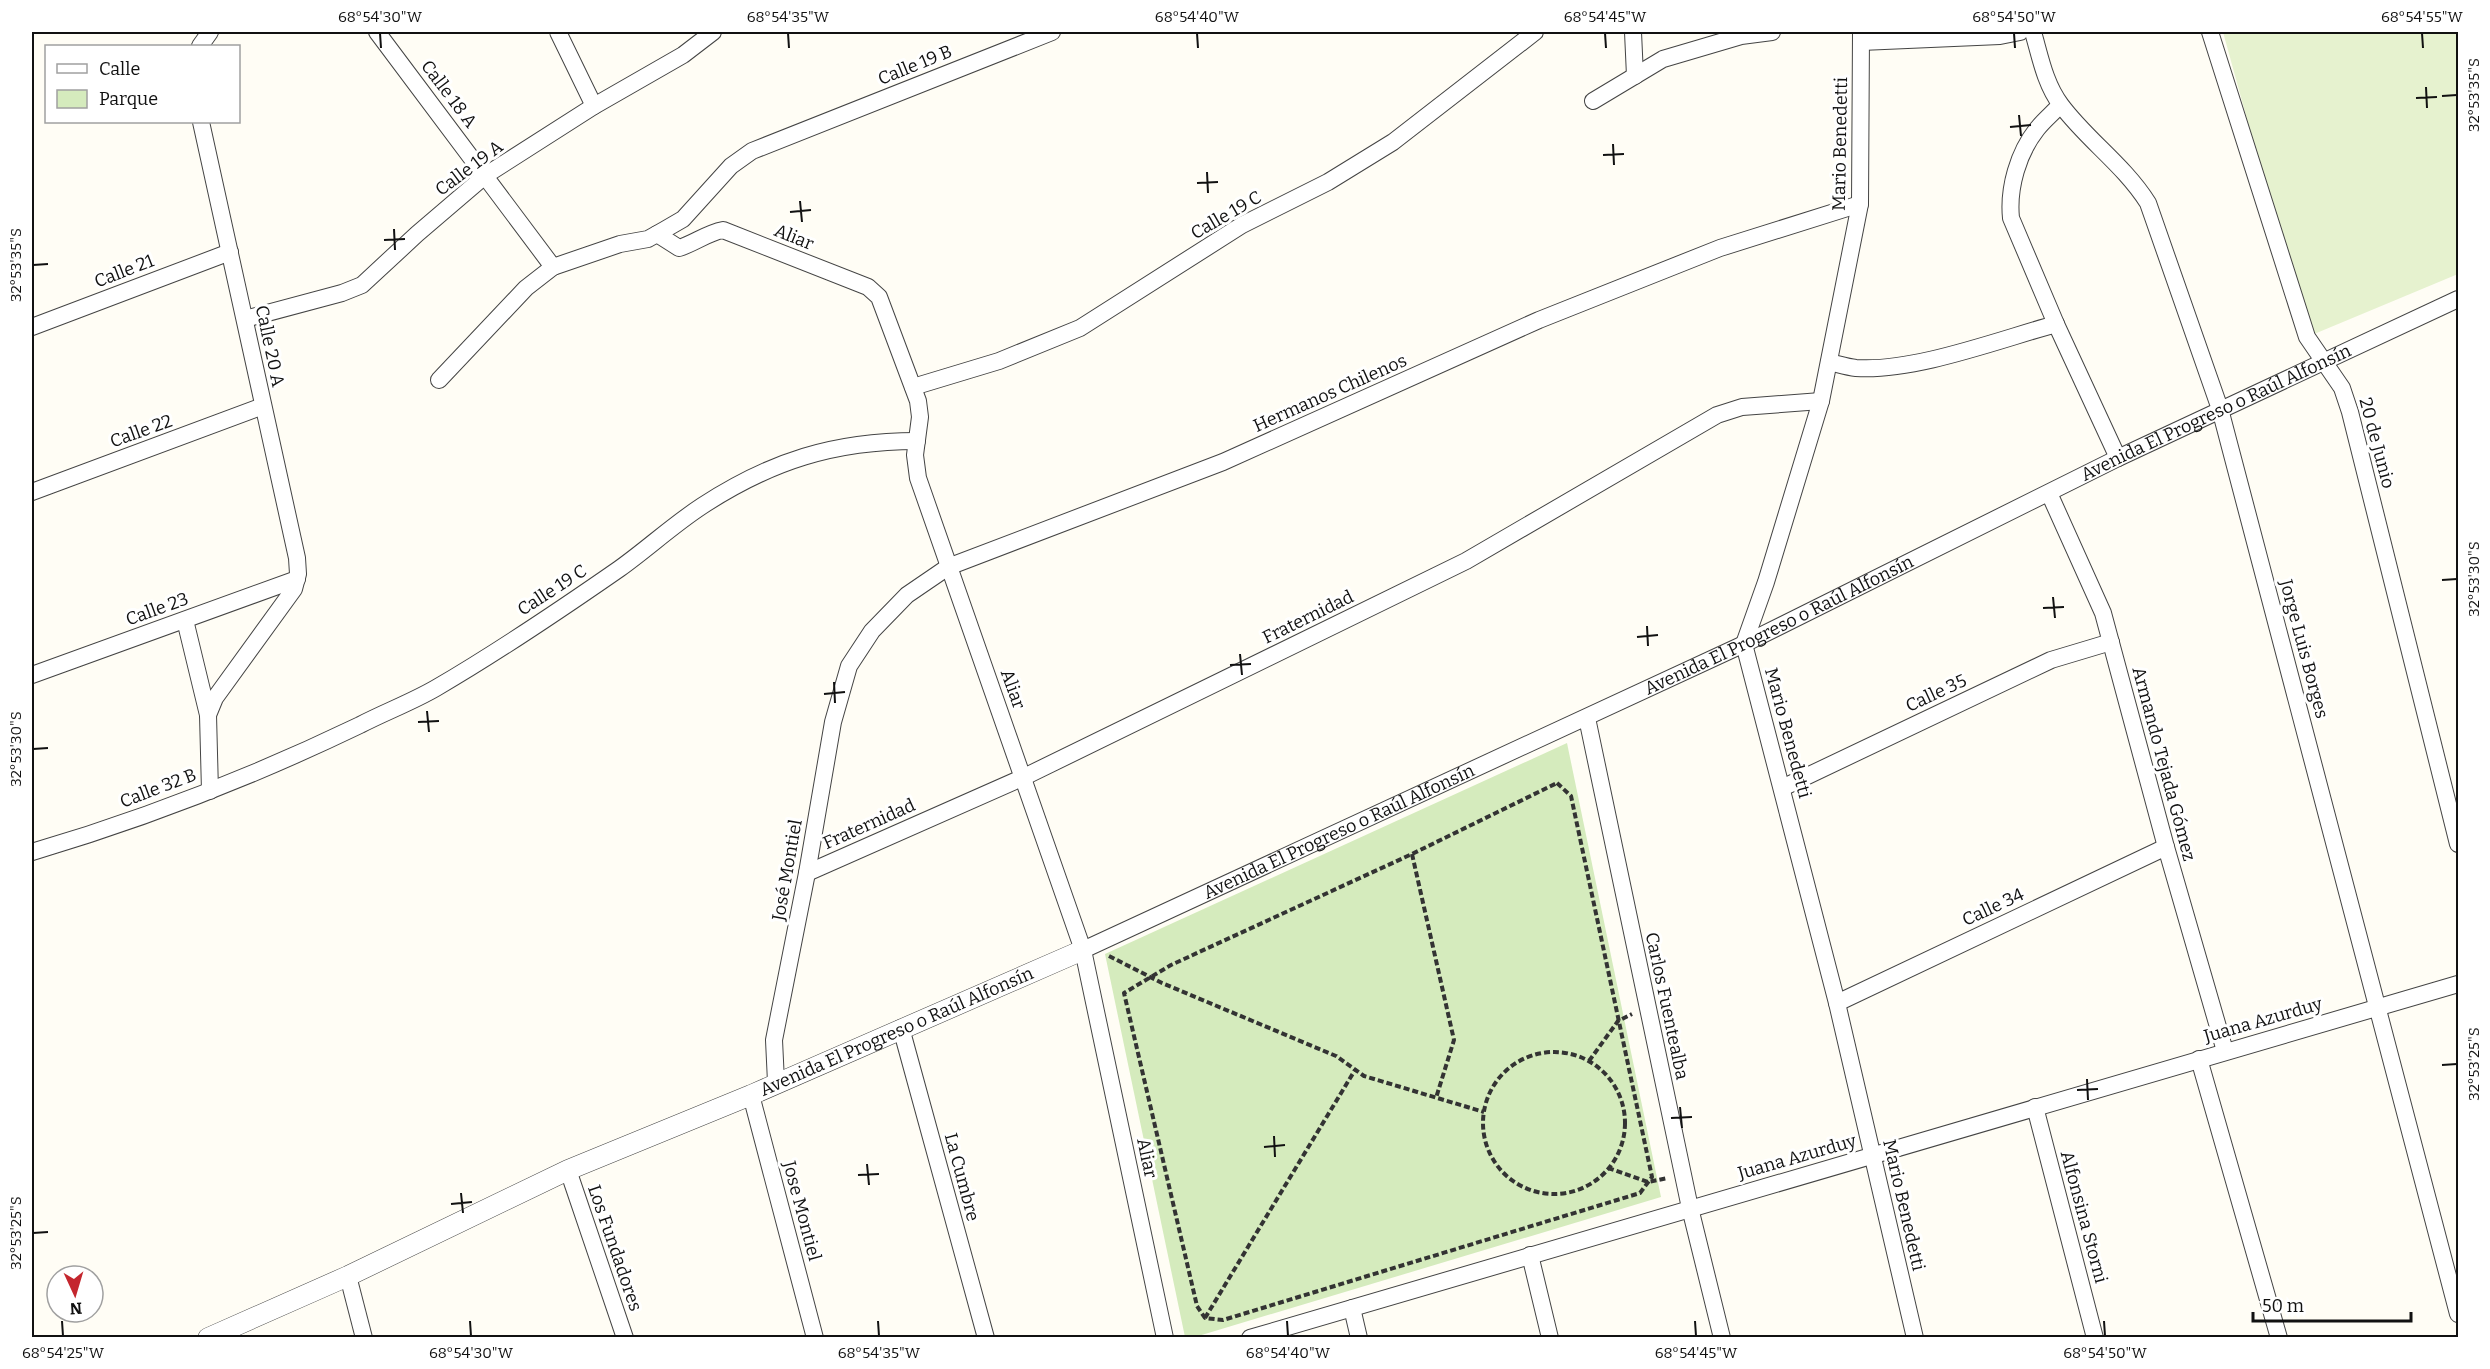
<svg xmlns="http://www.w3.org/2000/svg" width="2490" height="1369" font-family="Bitter,serif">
<rect width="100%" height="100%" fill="#fffdf5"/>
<polygon fill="#d5ebbd" points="1567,743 1661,1197 1195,1337 1185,1337 1105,954"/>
<polygon fill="#e6f2cf" points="2223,32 2458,32 2458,274 2307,337"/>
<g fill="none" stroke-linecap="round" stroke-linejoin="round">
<g stroke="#444" stroke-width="18">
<g id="minor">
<polyline points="377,32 553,267"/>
<polyline points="558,32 594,106"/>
<polyline points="1633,32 1635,76"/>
<polyline points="1861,32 1860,204 1821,401 1766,582 1744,644 1837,1003 1915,1338"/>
<path d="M2033,32C2040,56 2045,84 2061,105C2087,140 2124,165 2148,203L2220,409L2458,1314"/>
<polyline points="2210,32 2307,337 2342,388 2350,412 2458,844"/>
<polyline points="1861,42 2000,36 2020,32"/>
<polyline points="200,46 210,32"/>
<polyline points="1593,101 1663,59 1741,36 1772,32"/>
<path d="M2060,105C2053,113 2044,120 2037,129C2018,153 2008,188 2011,218L2056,324L2118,458"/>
<polyline points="201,122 297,558 298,574 294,589 215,698 208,715 210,791"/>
<path d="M657,234L679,248C695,243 707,233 723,230L868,287L879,297L918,401L920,417L915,455L918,478L1083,950L1165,1338"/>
<polyline points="245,319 342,293 362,285 417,234 486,175 594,106 683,55 713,32"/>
<polyline points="32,327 230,252"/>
<path d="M1829,362C1838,364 1847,367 1856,368C1914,372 1998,340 2056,324"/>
<polyline points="439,380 526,288 553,267 620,244 648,239 664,230 683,219 731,166 752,151 1052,32"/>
<polyline points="913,387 999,361 1080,328 1242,225 1328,182 1393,142 1535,32"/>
<polyline points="32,492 263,406"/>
<polyline points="2049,493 2103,613 2166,847 2225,1051"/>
<polyline points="185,620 208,715"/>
<polyline points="32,675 297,579"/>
<polyline points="1587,718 1690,1208 1722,1338"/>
<polyline points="1782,788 2051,660 2111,642"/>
<path d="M32,852C144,819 254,776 360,725C385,712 412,702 436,688C498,652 560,610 619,569C647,549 673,525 702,506C771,461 834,441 917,441"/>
<polyline points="807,873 1024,777 1466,561 1717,415 1742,407 1821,401"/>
<path id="s1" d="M1083,950L1744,644L2118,458L2458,299"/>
<polyline points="1837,1003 2166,847"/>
<polyline points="901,1028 986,1338"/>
<polyline points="2199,1059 2279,1338"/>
<polyline points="776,1082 774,1040 807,873 833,722 849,666 872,631 907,595 948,567 1223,462 1539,320 1720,248 1860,204"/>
<polyline points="751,1095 815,1338"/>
<polyline points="2035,1107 2095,1338"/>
<polyline points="568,1170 625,1338"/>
<polyline points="1530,1255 1550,1338"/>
<polyline points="348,1276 364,1338"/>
<polyline points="1352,1308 1359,1338"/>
<polyline points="1250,1338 2458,984"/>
</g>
</g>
<g stroke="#444" stroke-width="21">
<g id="tertiary">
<path id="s2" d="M208,1338L348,1276L568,1170L751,1095L1083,950"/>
</g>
</g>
<g stroke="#333" stroke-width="4" stroke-dasharray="6 3" stroke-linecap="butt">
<polygon points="1557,783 1571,796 1652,1177 1640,1193 1223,1320 1205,1318 1197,1306 1124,993 1171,965 1412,854"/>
<polyline points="1412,854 1454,1040 1436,1098"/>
<polyline points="1109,956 1162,983 1336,1056 1364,1076 1484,1112"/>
<circle cx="1554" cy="1123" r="71"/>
<polyline points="1589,1061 1618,1021 1632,1014"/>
<polyline points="1608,1168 1648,1182 1668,1178"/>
<polyline points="1205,1318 1355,1070"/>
</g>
<use href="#minor" stroke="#fff" stroke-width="16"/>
<use href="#tertiary" stroke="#fff" stroke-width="20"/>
</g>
<path fill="none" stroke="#111" stroke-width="2" d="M380,33L381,48M788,33L789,48M1197,33L1198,48M1605,33L1606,48M2014,33L2015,48M2422,33L2423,48M2426,87L2427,108M2442,96L2457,95M2416,98L2437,97M2019,115L2021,136M2010,127L2031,125M1613,144L1614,165M1603,155L1624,154M1207,172L1208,193M1197,183L1218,182M800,201L802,222M790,212L811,210M394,229L395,250M384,240L405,239M33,265L48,264M2442,580L2457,579M2053,597L2055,618M2043,608L2064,607M1647,626L1648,646M1637,637L1658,635M1240,654L1242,675M1230,665L1251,664M834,682L835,703M824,694L845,692M427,711L429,732M418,722L439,721M33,749L48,748M2442,1065L2457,1064M2087,1079L2088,1100M2077,1090L2098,1089M1680,1107L1682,1128M1671,1118L1692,1117M1274,1136L1275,1157M1264,1147L1285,1145M867,1164L869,1185M858,1175L879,1174M461,1193L463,1213M451,1204L472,1202M33,1233L48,1232M62,1321L63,1336M470,1321L471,1336M878,1321L879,1336M1287,1321L1288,1336M1695,1321L1696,1336M2104,1321L2105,1336"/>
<g text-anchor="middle" stroke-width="6" stroke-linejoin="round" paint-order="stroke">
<g font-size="18" fill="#111" stroke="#fff">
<text transform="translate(915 65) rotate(-22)" y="6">Calle 19 B</text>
<text transform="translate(449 94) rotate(53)" y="6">Calle 18 A</text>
<text transform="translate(1840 144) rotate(-89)" y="6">Mario Benedetti</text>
<text transform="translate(469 168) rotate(-37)" y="6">Calle 19 A</text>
<text transform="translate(1226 215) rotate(-30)" y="6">Calle 19 C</text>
<text transform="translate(794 237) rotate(22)" y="6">Aliar</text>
<text transform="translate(124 271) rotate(-21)" y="6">Calle 21</text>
<text transform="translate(270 346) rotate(78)" y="6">Calle 20 A</text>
<text transform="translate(1330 393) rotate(-24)" y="6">Hermanos Chilenos</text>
<text dy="6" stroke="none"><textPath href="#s1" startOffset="1254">Avenida El Progreso o Raúl Alfonsín</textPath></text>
<text transform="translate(141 431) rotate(-20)" y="6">Calle 22</text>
<text transform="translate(2377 443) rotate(75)" y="6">20 de Junio</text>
<text transform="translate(552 590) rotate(-33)" y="6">Calle 19 C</text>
<text transform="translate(157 609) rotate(-20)" y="6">Calle 23</text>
<text transform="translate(1308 617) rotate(-26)" y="6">Fraternidad</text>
<text dy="6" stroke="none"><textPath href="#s1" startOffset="768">Avenida El Progreso o Raúl Alfonsín</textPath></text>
<text transform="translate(2304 649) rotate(75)" y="6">Jorge Luis Borges</text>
<text transform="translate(1013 689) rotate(70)" y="6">Aliar</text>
<text transform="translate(1936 693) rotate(-25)" y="6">Calle 35</text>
<text transform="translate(1788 733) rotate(75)" y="6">Mario Benedetti</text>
<text transform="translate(2164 764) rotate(75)" y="6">Armando Tejada Gómez</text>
<text transform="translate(158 788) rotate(-21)" y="6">Calle 32 B</text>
<text transform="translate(869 824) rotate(-24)" y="6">Fraternidad</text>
<text dy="6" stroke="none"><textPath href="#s1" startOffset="282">Avenida El Progreso o Raúl Alfonsín</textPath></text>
<text transform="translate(787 870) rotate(-80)" y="6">José Montiel</text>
<text transform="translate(1993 907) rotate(-25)" y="6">Calle 34</text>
<text transform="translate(1667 1006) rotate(78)" y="6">Carlos Fuentealba</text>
<text transform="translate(2263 1020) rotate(-16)" y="6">Juana Azurduy</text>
<text dy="6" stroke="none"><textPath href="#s2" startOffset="754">Avenida El Progreso o Raúl Alfonsín</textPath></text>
<text transform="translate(1797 1157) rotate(-16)" y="6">Juana Azurduy</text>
<text transform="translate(1147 1158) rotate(78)" y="6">Aliar</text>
<text transform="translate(962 1177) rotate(75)" y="6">La Cumbre</text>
<text transform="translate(1904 1205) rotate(77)" y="6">Mario Benedetti</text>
<text transform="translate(802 1211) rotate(75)" y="6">Jose Montiel</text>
<text transform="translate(2084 1217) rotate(75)" y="6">Alfonsina Storni</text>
<text transform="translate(615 1248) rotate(71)" y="6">Los Fundadores</text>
</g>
</g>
<rect width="2490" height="1369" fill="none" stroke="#ffffff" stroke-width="66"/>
<rect x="45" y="45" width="195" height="78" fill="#ffffff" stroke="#a0a0a0" stroke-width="1.5"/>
<rect x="57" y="64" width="30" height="9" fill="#ffffff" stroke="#a0a0a0" stroke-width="1.5"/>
<text x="99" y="75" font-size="18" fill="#111111">Calle</text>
<rect x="57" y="90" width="30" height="18" fill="#d5ebbd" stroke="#a0a0a0" stroke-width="1.5"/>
<text x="99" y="105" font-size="18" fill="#111111">Parque</text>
<g transform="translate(75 1294) rotate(176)"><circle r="28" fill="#ffffff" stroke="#a0a0a0" stroke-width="1.5"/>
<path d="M0-4.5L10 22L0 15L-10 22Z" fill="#c4262e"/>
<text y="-9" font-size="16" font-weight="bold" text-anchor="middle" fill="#111111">N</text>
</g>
<path d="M2253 1312v9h158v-9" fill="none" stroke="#111111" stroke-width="3"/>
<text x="2262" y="1312" font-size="18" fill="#111111" stroke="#ffffff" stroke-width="4.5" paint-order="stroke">50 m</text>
<rect x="33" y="33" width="2424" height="1303" fill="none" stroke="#111" stroke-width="2"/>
<g font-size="15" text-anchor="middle" fill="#111">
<text x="380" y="22">68°54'30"W</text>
<text x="788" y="22">68°54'35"W</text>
<text x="1197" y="22">68°54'40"W</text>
<text x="1605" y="22">68°54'45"W</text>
<text x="2014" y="22">68°54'50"W</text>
<text x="2422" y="22">68°54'55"W</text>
<text transform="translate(2474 95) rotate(-90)" y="5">32°53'35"S</text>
<text transform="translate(16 265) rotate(-90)" y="5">32°53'35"S</text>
<text transform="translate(2474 579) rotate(-90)" y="5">32°53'30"S</text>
<text transform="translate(16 749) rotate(-90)" y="5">32°53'30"S</text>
<text transform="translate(2474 1064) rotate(-90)" y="5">32°53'25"S</text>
<text transform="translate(16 1233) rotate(-90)" y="5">32°53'25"S</text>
<text x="63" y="1358">68°54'25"W</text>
<text x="471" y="1358">68°54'30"W</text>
<text x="879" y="1358">68°54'35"W</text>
<text x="1288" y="1358">68°54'40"W</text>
<text x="1696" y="1358">68°54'45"W</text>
<text x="2105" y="1358">68°54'50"W</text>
</g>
</svg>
